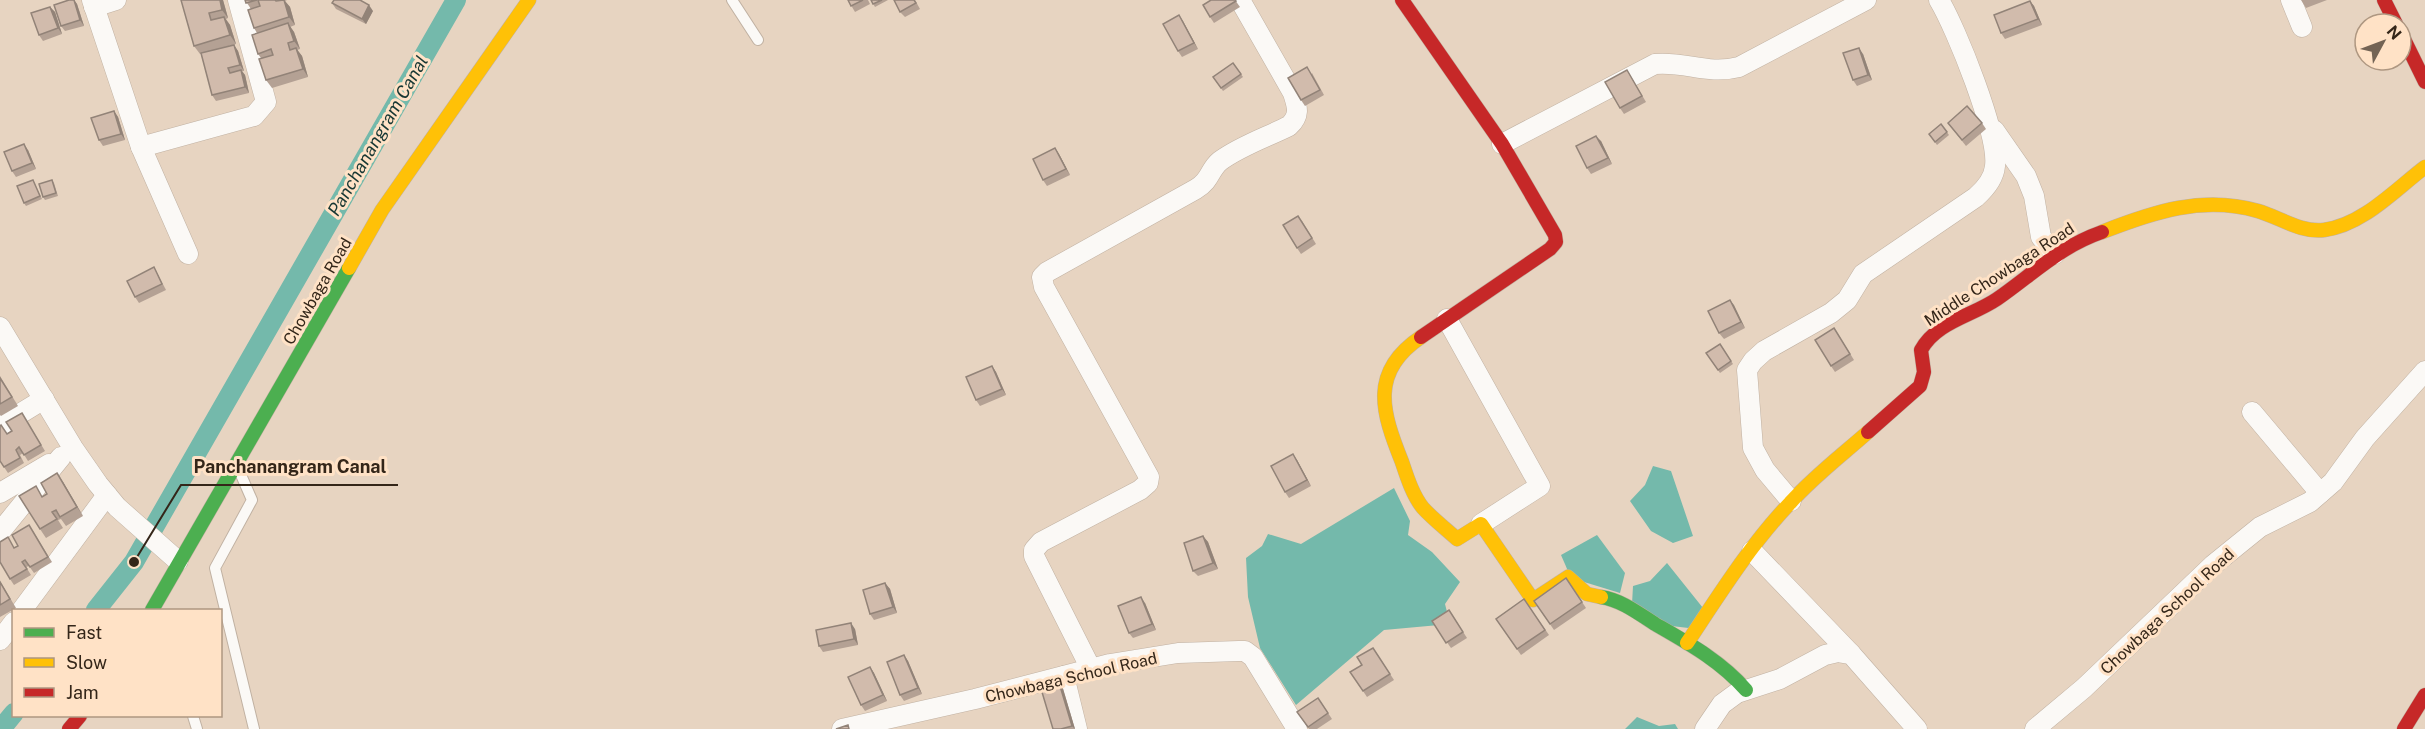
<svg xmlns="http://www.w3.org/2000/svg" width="2425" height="729" font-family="'Public Sans',sans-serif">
<rect width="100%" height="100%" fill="#e7d4c1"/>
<g fill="#74b9ab">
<polygon points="1653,466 1671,471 1693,536 1673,543 1651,531 1630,501 1645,485"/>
<polygon points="1394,488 1410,521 1408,535 1432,552 1460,582 1445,604 1450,624 1384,630 1296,705 1260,648 1248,597 1246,558 1262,546 1268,534 1301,544"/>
<polygon points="1597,535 1625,573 1620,593 1571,578 1561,555"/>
<polygon points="1667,563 1703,608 1697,629 1663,625 1632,604 1633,586 1650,581"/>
<polygon points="1637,717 1659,726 1675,724 1678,729 1625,729"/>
</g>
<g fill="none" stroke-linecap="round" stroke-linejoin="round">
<g stroke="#74b9ab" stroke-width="20">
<polyline points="96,610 134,562 456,0"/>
<polyline points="1,729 14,713"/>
</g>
<g stroke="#c0b1a2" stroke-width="12">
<g id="lane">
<polyline points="732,0 758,40"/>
<polyline points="238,468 252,500 215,568 254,729"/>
<polyline points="193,716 197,729"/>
</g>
</g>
<g stroke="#c0b1a2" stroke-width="21">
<g id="street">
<polyline points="92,0 141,147 188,254"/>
<polyline points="2291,0 2302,27"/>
<polyline points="94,7 116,0"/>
<polyline points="1994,130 2026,176 2034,196 2041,237 2055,254"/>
<path d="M1502,144L1655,64C1686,61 1707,75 1739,67L1866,0"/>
<polyline points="141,147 254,116 266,102 238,0"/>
<polyline points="1447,319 1540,486 1481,524"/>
<polyline points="0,327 73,448 98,484 117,507 178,561"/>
<polyline points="2252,412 2320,493"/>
<polyline points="0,426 44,399"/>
<polyline points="0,493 49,464"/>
<path d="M1791,501L1765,470L1753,448L1747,370L1753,361L1764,351L1831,313L1847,300L1863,274L1976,197C1985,189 1994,178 1995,166C1999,135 1956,28 1939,0"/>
<polyline points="0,532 61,457"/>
<polyline points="1752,551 1851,654"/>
<polyline points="22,610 107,495"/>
<polyline points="0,640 14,622"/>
<path d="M1091,669L1034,556V550L1041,542L1140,490L1148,483L1149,477L1044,287L1042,277L1047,272L1196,189C1211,180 1209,170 1220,161C1240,146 1267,137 1289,126C1301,115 1297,106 1293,93L1240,0"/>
<polyline points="1064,676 1077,729"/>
<polyline points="842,729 975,699 1110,664 1178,653 1239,651 1245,651 1253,657 1297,729"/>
<polyline points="1705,729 1722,704 1737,693 1780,679 1825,655 1838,652 1851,654 1917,729"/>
<polyline points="2035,729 2084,688 2213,565 2260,527 2310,502 2333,482 2365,438 2425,371"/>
</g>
</g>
<g stroke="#c0b1a2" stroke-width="15">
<g id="fast">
<path d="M1601,597C1621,600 1638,613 1655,624C1688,643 1721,661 1746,690"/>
<polyline points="152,610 349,268"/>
</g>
</g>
<g stroke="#c0b1a2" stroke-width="15">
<g id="slow">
<path d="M2102,232C2153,212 2203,195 2258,211C2279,217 2301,233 2324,230C2363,225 2396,189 2425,167"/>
<polyline points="349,268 382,210 529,0"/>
<path d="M1421,337C1369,372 1382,412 1402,462C1407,477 1413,496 1423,508C1433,519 1446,529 1457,539L1481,524L1533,600L1568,577L1587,594L1601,597"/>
<path d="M1687,643C1719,595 1750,545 1790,503C1813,477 1842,455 1868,432"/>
</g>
</g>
<g stroke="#c0b1a2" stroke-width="15">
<g id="jam">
<polyline points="1402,0 1502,144 1555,235 1556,242 1550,249 1421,337"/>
<polyline points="2384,0 2396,24"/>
<polyline points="2401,33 2425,82"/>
<path d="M1868,432L1920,386L1924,372L1921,350C1936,322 1972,316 1997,299C2033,274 2059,247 2102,232"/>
<polyline points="69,729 80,716"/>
<polyline points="2404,729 2425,695"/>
</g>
</g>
<use href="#lane" stroke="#fbf9f6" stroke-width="10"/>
<use href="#street" stroke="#fbf9f6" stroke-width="20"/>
<use href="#fast" stroke="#4caf50" stroke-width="14"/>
<use href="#slow" stroke="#ffc107" stroke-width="14"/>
<use href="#jam" stroke="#c62828" stroke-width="14"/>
</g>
<g fill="#b4a194">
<polygon points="69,0 74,0 77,4 84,26 65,31 61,26"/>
<polygon points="181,0 223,0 228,18 226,19 230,25 236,44 221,48 234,45 238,51 244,71 242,71 245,75 249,93 216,101 212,95 201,54 200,54 194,46"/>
<polygon points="245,0 287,0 285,1 290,7 295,25 290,27 294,32 300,49 297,50 302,56 308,77 272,88 266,80 261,58 258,54 257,33 254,28 251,9"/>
<polygon points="848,0 868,0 870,4 855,12"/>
<polygon points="871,0 888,0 875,7"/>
<polygon points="915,0 920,9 905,17 900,12"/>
<polygon points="1235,0 1240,7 1214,23 1210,17"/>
<polygon points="2301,0 2327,0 2306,8"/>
<polygon points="2030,1 2034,6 2042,25 2005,39 2001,33"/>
<polygon points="332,3 373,11 366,24 336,9"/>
<polygon points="50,7 55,12 62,34 43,41 39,35"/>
<polygon points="1179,15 1198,49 1182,57 1178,51"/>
<polygon points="1863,54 1872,80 1857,86 1853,80"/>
<polygon points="1233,63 1243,77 1223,91 1213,77"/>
<polygon points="1627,70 1646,102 1624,114 1620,108"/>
<polygon points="1312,73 1324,95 1305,106 1301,100"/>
<polygon points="114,111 118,117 125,140 103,146 99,140"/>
<polygon points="1948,123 1982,123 1986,129 1966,146"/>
<polygon points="1941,124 1949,135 1937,145 1929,134"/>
<polygon points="1601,141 1612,164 1591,174 1587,168"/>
<polygon points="1055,148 1059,154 1070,175 1047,186 1043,180"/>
<polygon points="28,150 36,169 16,177 12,171"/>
<polygon points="33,180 42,199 26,206 24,203"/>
<polygon points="52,180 54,183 58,196 45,200 43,197"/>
<polygon points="1302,221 1316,244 1301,254 1297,248"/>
<polygon points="154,267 166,290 139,303 135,297"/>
<polygon points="1730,300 1745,328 1724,339 1719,333"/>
<polygon points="1838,334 1854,360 1835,372 1831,366"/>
<polygon points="1720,344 1733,364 1720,373 1706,353"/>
<polygon points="992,366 996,372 1006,395 980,406 976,400"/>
<polygon points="0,376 18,406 1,416 0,415"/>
<polygon points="22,413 45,451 28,461 23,453 20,455 24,463 8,473 0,461 7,434 12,431"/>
<polygon points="1297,460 1311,486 1289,498 1285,492"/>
<polygon points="63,482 83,516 66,526 61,519 58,520 63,528 46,538 40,529 43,496"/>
<polygon points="33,531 52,562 34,573 29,566 26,567 31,575 14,585 10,579 15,547 18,546"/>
<polygon points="1203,536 1208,542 1218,569 1198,576 1193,571"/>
<polygon points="1566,578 1586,608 1554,630 1534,601"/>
<polygon points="0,581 16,608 0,617"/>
<polygon points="885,583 890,589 897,613 874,620 870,614"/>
<polygon points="1524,599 1549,635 1521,655 1496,619"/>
<polygon points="1145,603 1156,630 1133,638 1129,633"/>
<polygon points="1449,610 1467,638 1451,648 1432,621"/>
<polygon points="855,629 858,645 823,652 819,646"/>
<polygon points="1373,648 1394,680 1367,697 1363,691 1362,665"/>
<polygon points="904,655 908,661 922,694 904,701 900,695"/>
<polygon points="870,667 874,673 887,701 865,711 861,705"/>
<polygon points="1061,682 1075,729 1053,729"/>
<polygon points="1318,698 1332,719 1317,729 1309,729 1297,712"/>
</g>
<g fill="#928378">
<polygon points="74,0 77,4 84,26 80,20"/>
<polygon points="220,0 223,0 228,18 222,10"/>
<polygon points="284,0 290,7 295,25 289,17"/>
<polygon points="2030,1 2034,6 2042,25 2038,19"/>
<polygon points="369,5 373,11 366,24 362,19"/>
<polygon points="50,7 55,12 62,34 58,28"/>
<polygon points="1179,15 1183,21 1198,49 1194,43"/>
<polygon points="224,17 230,25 236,44 230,35"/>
<polygon points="288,23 294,32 300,49 294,41"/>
<polygon points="234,45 238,51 244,71 240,65"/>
<polygon points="296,48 302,56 308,77 303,69"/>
<polygon points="1859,48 1863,54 1872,80 1868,75"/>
<polygon points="241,70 245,75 249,93 245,87"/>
<polygon points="114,111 118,117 125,140 121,134"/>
<polygon points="1596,136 1601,141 1612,164 1608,158"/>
<polygon points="24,144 28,150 36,169 32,163"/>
<polygon points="1055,148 1059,154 1070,175 1066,169"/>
<polygon points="1730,300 1734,305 1745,328 1741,322"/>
<polygon points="992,366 996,372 1006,395 1002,389"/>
<polygon points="1293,454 1297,460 1311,486 1307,480"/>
<polygon points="57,473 63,482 83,516 77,507"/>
<polygon points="1203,536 1208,542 1218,569 1213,563"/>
<polygon points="885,583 890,589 897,613 893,607"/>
<polygon points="1141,597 1145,603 1156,630 1152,624"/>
<polygon points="851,623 855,629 858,645 854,639"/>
<polygon points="904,655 908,661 922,694 918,688"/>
<polygon points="870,667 874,673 887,701 883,695"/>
<polygon points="1057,676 1061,682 1075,729 1072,726"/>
</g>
<g fill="#d1bbac" stroke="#928378" stroke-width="1.5">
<polygon points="69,0 74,0 80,20 61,26 54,5"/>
<polygon points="181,0 220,0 222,10 209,13 211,20 224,17 230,35 194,46"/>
<polygon points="245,0 257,0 246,3"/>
<polygon points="258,0 275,0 276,1 284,0 289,17 254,28 248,10 260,6"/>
<polygon points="334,0 360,0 369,5 362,19 332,3"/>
<polygon points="848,0 863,0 851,6"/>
<polygon points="871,0 882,0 873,4"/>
<polygon points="894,0 914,0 916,3 900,12"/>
<polygon points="1211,0 1235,0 1236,1 1210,17 1203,5"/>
<polygon points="2030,1 2038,19 2001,33 1994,15"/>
<polygon points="50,7 58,28 39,35 31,13"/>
<polygon points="1179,15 1194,43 1178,51 1163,24"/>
<polygon points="288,23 294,41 288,43 290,50 296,48 303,69 266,80 259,59 273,55 271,49 258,54 252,35"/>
<polygon points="234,45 240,65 228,68 230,73 241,70 245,87 212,95 201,53"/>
<polygon points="1859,48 1868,75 1853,80 1843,53"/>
<polygon points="1233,63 1241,74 1221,88 1213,77"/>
<polygon points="1307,67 1320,90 1301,100 1288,78"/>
<polygon points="1627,70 1642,96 1620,108 1605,82"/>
<polygon points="1967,106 1982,123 1962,140 1948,123"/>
<polygon points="114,111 121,134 99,140 91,118"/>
<polygon points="1941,124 1947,132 1935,142 1929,134"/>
<polygon points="1596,136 1608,158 1587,168 1576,146"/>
<polygon points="24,144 32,163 12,171 4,152"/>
<polygon points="1055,148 1066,169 1043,180 1033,159"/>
<polygon points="33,180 40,196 24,203 17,186"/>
<polygon points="52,180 56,193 43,197 39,184"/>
<polygon points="1298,216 1312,238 1297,248 1283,225"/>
<polygon points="154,267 162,284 135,297 127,281"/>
<polygon points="1730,300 1741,322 1719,333 1708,311"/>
<polygon points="1834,328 1850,354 1831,366 1815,340"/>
<polygon points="1720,344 1731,361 1718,370 1706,353"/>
<polygon points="992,366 1002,389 976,400 966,377"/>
<polygon points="0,378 12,397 0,404"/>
<polygon points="22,413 41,445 24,455 19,447 16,450 20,458 4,467 0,461 0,426 1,425 7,434 12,431 6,422"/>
<polygon points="1293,454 1307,480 1285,492 1271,466"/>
<polygon points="57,473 77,507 60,517 56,510 52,512 57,519 40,529 19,496 36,486 42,497 47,494 41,483"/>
<polygon points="29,525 48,557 30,567 25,560 22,562 27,569 10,579 0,562 0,542 8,537 14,548 18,546 12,535"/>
<polygon points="1203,536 1213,563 1193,571 1184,543"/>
<polygon points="1566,578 1582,602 1550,624 1534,601"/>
<polygon points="0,582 10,599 0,605"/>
<polygon points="885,583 893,607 870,614 863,590"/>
<polygon points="1141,597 1152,624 1129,633 1118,606"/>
<polygon points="1524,599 1545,630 1517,649 1496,619"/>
<polygon points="1449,610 1463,632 1446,643 1432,621"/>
<polygon points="851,623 854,639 819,646 816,630"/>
<polygon points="1373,648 1390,674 1363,691 1350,672 1362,665 1357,657"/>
<polygon points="904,655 918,688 900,695 887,662"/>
<polygon points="870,667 883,695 861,705 848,677"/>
<polygon points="1057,676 1072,726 1061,729 1053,729 1039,682"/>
<polygon points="1318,698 1328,713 1308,727 1297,712"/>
<polygon points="848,725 849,729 836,729"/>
</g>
<g text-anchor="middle" stroke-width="6" stroke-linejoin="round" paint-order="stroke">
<g font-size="16" fill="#342619" stroke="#ffe2c6">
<text transform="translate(1999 274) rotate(-33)" y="6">Middle Chowbaga Road</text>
<text transform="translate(317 291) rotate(-60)" y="6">Chowbaga Road</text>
<text transform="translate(2167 611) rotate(-43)" y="6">Chowbaga School Road</text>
<text transform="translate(1071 677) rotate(-13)" y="6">Chowbaga School Road</text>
</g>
<g font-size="18" font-style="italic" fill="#183834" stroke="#ffe2c6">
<text transform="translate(378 136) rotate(-60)" y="6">Panchanangram Canal</text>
</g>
</g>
<path fill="none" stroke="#342619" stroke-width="2" d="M134 562L181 485H398"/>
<circle fill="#342619" stroke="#ffe2c6" stroke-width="2" cx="134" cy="562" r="6"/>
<g font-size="18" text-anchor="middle" font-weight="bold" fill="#342619" stroke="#ffe2c6" stroke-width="6" stroke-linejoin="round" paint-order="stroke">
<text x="290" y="473">Panchanangram Canal</text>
</g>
<rect x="12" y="609" width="210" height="108" fill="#ffe2c6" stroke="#ae9781" stroke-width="1.5"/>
<rect x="24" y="628" width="30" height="9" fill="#4caf50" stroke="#ae9781" stroke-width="1.5"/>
<text x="66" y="639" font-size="18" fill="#342619">Fast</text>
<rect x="24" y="658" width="30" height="9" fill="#ffc107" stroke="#ae9781" stroke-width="1.5"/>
<text x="66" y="669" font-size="18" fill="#342619">Slow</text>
<rect x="24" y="688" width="30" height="9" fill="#c62828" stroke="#ae9781" stroke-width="1.5"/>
<text x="66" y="699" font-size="18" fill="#342619">Jam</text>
<g transform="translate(2383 42) rotate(49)"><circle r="28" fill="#ffe2c6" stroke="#ae9781" stroke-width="1.5"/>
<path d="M0-4.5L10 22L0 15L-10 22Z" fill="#736354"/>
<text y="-9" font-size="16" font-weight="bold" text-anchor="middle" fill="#342619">N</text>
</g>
</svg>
